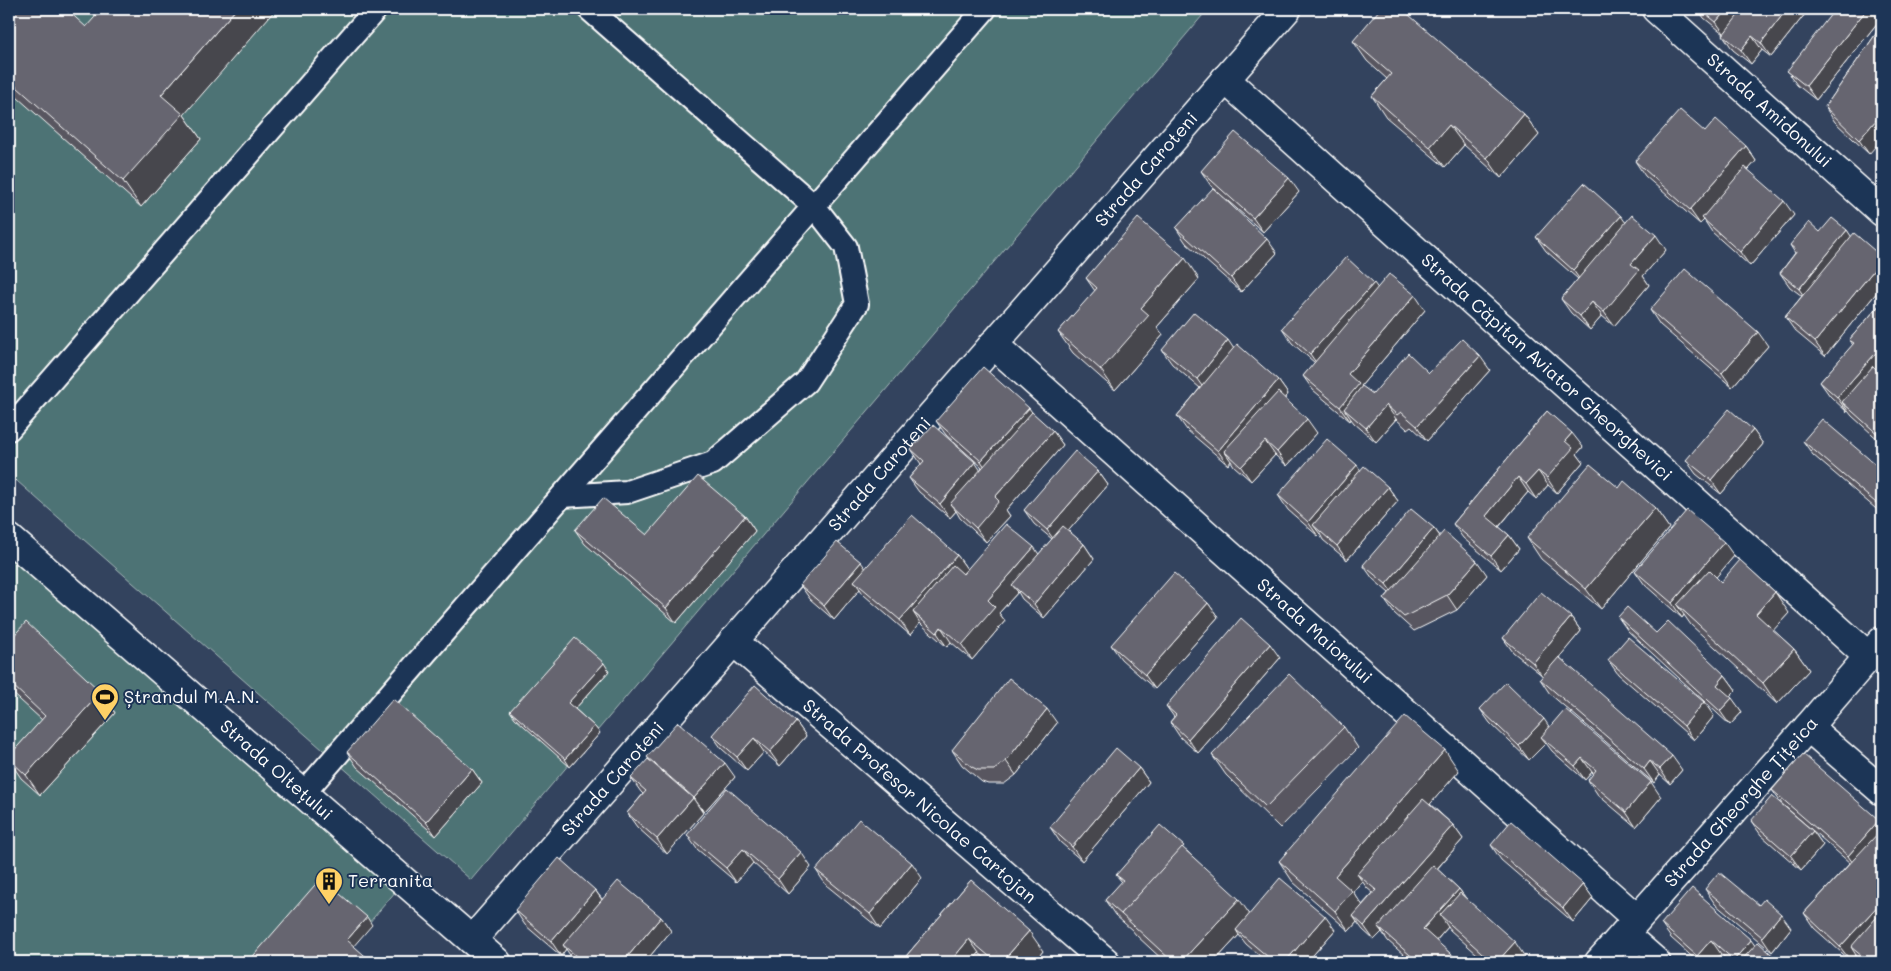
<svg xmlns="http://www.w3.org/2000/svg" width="1891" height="971" font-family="Mali,sans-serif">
<rect width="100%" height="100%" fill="#33435e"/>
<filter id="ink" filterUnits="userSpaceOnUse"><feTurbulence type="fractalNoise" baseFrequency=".02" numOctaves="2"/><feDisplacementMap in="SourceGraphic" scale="10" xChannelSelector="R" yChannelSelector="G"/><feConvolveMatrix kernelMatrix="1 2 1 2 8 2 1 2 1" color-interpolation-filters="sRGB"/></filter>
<g filter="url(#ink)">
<g fill="#4e7374" stroke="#a6b9ba">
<polygon points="9,9 1208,9 471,880 9,474"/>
<polygon points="9,551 396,891 336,962 9,962"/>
</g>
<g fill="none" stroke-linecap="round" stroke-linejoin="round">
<g stroke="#fff" stroke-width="26">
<g id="service">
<polyline points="9,429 376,9"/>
<polyline points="562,496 627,492 713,463 806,382 857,304 846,247 814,206 589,9"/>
<polyline points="303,794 985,9"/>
</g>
</g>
<g stroke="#fff" stroke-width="31">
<g id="minor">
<path id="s1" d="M1656,9L1882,212"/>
<path id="s2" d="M1225,79L1869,657"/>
<path id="s3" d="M993,344L1637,919"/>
<path id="s4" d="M9,538L497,962"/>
<path id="s5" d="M733,641L1106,962"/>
<polyline points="1808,727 1882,791"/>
<polyline points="1624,934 1656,962"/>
<path id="s6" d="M472,940L1287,9"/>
</g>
</g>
<g stroke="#fff" stroke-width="31">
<g id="tertiary">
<path id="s7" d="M1599,962L1808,727L1882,641"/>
</g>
</g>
<use href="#service" stroke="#1d3557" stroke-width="22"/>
<use href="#minor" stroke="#1d3557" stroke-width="28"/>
<use href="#tertiary" stroke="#1d3557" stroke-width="28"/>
</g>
<g fill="#585760" stroke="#fff" fill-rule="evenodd">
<polygon points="9,9 184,115 201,139 141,207 9,90"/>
<polygon points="1698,9 1809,9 1771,57 1762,50 1751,64 1733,50 1723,35 1724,34 1704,18"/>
<polygon points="1877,9 1882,17 1816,100 1797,85 1787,71"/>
<polygon points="1882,25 1869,154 1835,122 1825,107"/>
<polygon points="1353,41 1524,114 1539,135 1501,178 1464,145 1445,167 1386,117 1372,96 1387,79 1367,61"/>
<polygon points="1705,132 1746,146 1756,161 1748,170 1794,215 1750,266 1712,232 1704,220 1700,224 1645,176 1635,161"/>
<polygon points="1201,171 1299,192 1263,232 1211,186"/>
<polygon points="1626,222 1666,250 1643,276 1649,285 1614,326 1602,316 1590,330 1571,313 1561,299 1578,279 1546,251 1536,237"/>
<polygon points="1176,228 1277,253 1241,292 1186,243"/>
<polygon points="1847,230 1851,237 1882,257 1882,286 1825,356 1795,331 1785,317 1802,296 1790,287 1780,273 1795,253 1790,245 1820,232"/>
<polygon points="1086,278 1199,279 1157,327 1163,335 1115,390 1073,353 1058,332 1095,291"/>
<polygon points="1378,288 1425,310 1361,386 1361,387 1373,394 1429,373 1490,370 1427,441 1411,426 1407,429 1396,419 1376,442 1354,423 1351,419 1350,421 1313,390 1303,376 1315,363 1292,343 1282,328"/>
<polygon points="1882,302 1882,372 1881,373 1882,375 1882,443 1852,416 1848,411 1847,412 1830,396 1820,382 1853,345 1849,340"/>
<polygon points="1650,310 1768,346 1732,387 1660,325"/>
<polygon points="1233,348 1278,380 1288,394 1285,399 1317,433 1287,466 1275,455 1251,481 1234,466 1231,461 1228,465 1187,430 1177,416 1200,388 1172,364 1162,350"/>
<polygon points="1029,408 1031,412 1053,431 1063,445 1006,510 1010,516 986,542 960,518 956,511 950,518 919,492 909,478 921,464 911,449 980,470 982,467 946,435 936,421"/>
<polygon points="1547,411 1583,447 1577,454 1583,462 1557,493 1548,485 1536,499 1528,492 1499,527 1509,535 1519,549 1501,570 1463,538 1453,524"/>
<polygon points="1753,430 1763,444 1721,494 1696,474 1686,460"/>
<polygon points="1803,441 1882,470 1882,514 1813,455"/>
<polygon points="1360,470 1388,487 1398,501 1347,560 1323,540 1320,534 1318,536 1288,510 1278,495"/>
<polygon points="1098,471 1108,485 1068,531 1084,544 1094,559 1044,618 1022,599 1018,592 999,613 1005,621 972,660 951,642 947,647 923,626 920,623 910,635 864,595 860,589 834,620 810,599 800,585 865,568 957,555 967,569 1039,554 1052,539 1034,524 1024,510"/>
<polygon points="1619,488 1655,508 1669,528 1601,609 1541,559 1527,538"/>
<polygon points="745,516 755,531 676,623 585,544 575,530 647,535"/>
<polygon points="1434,528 1440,536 1487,575 1457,610 1414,631 1394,613 1384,599 1389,593 1373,579 1363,565"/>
<polygon points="1734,556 1716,577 1721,582 1789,613 1773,630 1794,649 1809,670 1777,704 1691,625 1684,615 1682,618 1645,585 1635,571"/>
<polygon points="1208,603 1218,617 1155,689 1121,659 1111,645"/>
<polygon points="1571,617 1581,631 1559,657 1682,770 1670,784 1660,775 1654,783 1550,694 1540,679 1543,676 1513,652 1503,638"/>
<polygon points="1618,617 1656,633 1725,675 1736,690 1730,696 1742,712 1730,725 1628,631"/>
<polygon points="9,641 101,692 115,713 40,795 21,778 9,760 9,756 42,720 9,690"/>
<polygon points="1280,658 1198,753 1180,737 1170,722 1174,717 1166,706"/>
<polygon points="1608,660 1704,702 1714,716 1694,740 1618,674"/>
<polygon points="609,671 575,709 594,726 600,733 570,767 515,718 510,711"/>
<polygon points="1480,709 1550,727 1661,797 1636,827 1598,795 1588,780 1594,774 1592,772 1585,780 1552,751 1546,743 1529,760 1490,723"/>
<polygon points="796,722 806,736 780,766 764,752 747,771 722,749 712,735"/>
<polygon points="1057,723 1016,775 1004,784 988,784 982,782 962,765 952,750"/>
<polygon points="1344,727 1358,748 1280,828 1226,775 1212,755"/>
<polygon points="347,752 472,769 482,783 436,836 357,767"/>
<polygon points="647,757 735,777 704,812 700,808 703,813 667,854 637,827 627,813 643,794 641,792 631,778 650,761"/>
<polygon points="1139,768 1149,782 1082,861 1060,842 1050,827"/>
<path d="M1459,771L1430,804L1453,825L1463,839L1437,869L1459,889L1465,897L1525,957L1520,962H1486L1450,930L1448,927L1436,941L1460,962H1412L1388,941L1382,932L1374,940L1363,930L1357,922L1349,931L1293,882L1279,861ZM1362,881L1367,888L1373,893L1362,905L1353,892Z"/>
<polygon points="1772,790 1879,820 1882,962 1862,962 1856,955 1851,961 1814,928 1804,913 1850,863 1782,804"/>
<polygon points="1751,821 1813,831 1823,845 1801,870 1761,835"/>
<polygon points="687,835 811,867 788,894 753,863 736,882 697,849"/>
<polygon points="1491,845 1583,884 1593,898 1573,922 1501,860"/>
<polygon points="1187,851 1250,914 1335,930 1307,962 1267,962 1246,944 1239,935 1214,962 1165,962 1136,935 1132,930 1115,915 1105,900 1122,882 1116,875"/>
<polygon points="816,870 922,878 880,929 826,885"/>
<polygon points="971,880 1043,951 1034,962 901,962"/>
<polygon points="1705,889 1759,905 1791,928 1772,952 1715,904"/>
<polygon points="595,890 602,899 661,917 671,931 645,962 576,962 573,960 566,949 561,956 525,925 515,910"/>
<polygon points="1661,924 1755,945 1780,962 1730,962 1721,954 1714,962 1698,962 1671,938"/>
</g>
<g fill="#47474e" stroke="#fff">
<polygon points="236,9 276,9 184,115 201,139 141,207 123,181 161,95"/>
<polygon points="1727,9 1749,9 1726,36 1716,22"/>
<polygon points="1787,9 1809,9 1771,57 1761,43"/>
<polygon points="1867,9 1877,9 1882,17 1816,100 1806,86"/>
<polygon points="1752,36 1762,50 1751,64 1741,50"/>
<polygon points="1882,113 1882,139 1869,154 1859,140"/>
<polygon points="1524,114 1539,135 1501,178 1487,158"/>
<polygon points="1449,125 1464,145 1445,167 1430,147"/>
<polygon points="1746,146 1756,161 1704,220 1702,218 1704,220 1700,224 1690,210"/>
<polygon points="1289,178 1299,192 1263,232 1253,218"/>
<polygon points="1784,201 1794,215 1750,266 1740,252"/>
<polygon points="1621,216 1631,230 1583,284 1573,270"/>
<polygon points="1847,230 1857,245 1809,303 1799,289"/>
<polygon points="1656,235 1666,250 1643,276 1649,285 1614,326 1604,312 1631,264"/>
<polygon points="1267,239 1277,253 1241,292 1231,278"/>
<polygon points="1185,258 1199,279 1157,327 1163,335 1115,390 1101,370 1141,308"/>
<polygon points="1882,260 1882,286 1825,356 1815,342"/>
<polygon points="1374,283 1384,297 1320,368 1310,354"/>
<polygon points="1415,295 1425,310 1361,386 1369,398 1344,409 1351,419 1350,421 1340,407 1348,374"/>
<polygon points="1592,302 1602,316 1590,330 1580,316"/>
<polygon points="1758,332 1768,346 1732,387 1722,373"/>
<polygon points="1228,340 1238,355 1207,393 1197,379"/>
<polygon points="1882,346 1882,372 1850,409 1842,402 1848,411 1847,412 1837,397"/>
<polygon points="1480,356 1490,370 1427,441 1417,426"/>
<polygon points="1278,380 1288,394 1233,459 1224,451 1231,461 1228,465 1218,451"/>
<polygon points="1386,405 1396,419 1376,442 1366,428"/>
<polygon points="1029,408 1039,422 991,476 981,461"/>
<polygon points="1307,419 1317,433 1287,466 1277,452"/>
<polygon points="1753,430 1763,444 1721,494 1711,480"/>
<polygon points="1053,431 1063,445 1006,510 1010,516 986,542 976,528 995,497"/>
<polygon points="1572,433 1583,447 1577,454 1583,462 1557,493 1547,478 1565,441"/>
<polygon points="1265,441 1275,455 1251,481 1241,467"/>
<polygon points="975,462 985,477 950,504 956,511 950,518 940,504"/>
<polygon points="1357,465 1367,480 1313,525 1320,534 1318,536 1308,522"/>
<polygon points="1098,471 1108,485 1057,544 1047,530"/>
<polygon points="1538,471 1548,485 1536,499 1526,484"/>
<polygon points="1518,477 1528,492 1496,530 1486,516"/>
<polygon points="1388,487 1398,501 1347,560 1337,546"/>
<polygon points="1655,508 1669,528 1601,609 1586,589"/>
<polygon points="745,516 755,531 676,623 666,608"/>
<polygon points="1434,528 1444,542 1396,598 1386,584"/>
<polygon points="1509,535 1519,549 1501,570 1491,556"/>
<polygon points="1724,542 1734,556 1686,613 1677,605 1684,615 1682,618 1672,603"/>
<polygon points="1084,544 1094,559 1044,618 1034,604"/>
<polygon points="1034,547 1044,562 1012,585 1018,592 999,613 1005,621 972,660 962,645 988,600"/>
<polygon points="957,555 967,569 922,620 913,612 920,623 910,635 900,620"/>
<polygon points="1477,561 1487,575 1457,610 1447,595"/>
<polygon points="861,562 871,576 854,581 860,589 834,620 824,606"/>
<polygon points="1775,592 1789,613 1770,634 1756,614"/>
<polygon points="1208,603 1218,617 1155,689 1145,675"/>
<polygon points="1571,617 1581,631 1543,677 1533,663"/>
<polygon points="941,627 951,642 947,647 937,633"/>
<polygon points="1270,644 1280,658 1198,753 1188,739"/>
<polygon points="1794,649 1809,670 1777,704 1763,683"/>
<polygon points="604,663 609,671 574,710 568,703"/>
<polygon points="1725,675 1736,690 1727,699 1717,685"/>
<polygon points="101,692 115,713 40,795 26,775"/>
<polygon points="1732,698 1742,712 1730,725 1720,711"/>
<polygon points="1704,702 1714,716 1694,740 1684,726"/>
<polygon points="1047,709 1057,723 1016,775 1006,761"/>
<polygon points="1544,719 1554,734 1541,737 1546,743 1529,760 1519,746"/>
<polygon points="796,722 806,736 780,766 770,752"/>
<polygon points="594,726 600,733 570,767 565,759"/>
<polygon points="754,738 764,752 747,771 737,757"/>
<polygon points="1445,750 1459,771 1364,880 1357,874 1362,881 1353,892 1367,911 1353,916 1357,922 1349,931 1335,911 1335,876"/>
<polygon points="1672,756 1682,770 1670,784 1660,769"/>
<polygon points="1582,758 1592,772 1585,780 1575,766"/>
<polygon points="1650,761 1660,775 1654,783 1644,769"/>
<polygon points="725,763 735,777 704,812 694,798"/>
<polygon points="1139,768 1149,782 1082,861 1072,847"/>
<polygon points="472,769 482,783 436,836 426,822"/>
<polygon points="1651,782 1661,797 1636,827 1626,812"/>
<polygon points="693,798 703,813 667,854 657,839"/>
<polygon points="1879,820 1882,825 1882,842 1858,870 1848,856"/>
<polygon points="1453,825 1463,839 1382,931 1378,927 1382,932 1374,940 1364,926"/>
<polygon points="1813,831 1823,845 1801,870 1791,856"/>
<polygon points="743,849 753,863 736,882 726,868"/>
<polygon points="801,852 811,867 788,894 778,879"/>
<polygon points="912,863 922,878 880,929 870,914"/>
<polygon points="1882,865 1882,883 1875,873"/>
<polygon points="1583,884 1593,898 1573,922 1563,908"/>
<polygon points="1459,889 1469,903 1440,915 1448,927 1433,944 1423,929"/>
<polygon points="595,890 605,904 563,945 566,949 561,956 551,941"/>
<polygon points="1239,899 1253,919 1236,930 1239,935 1214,962 1181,962"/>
<polygon points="1882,901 1882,927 1851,947 1856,955 1851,961 1840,947"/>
<polygon points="1781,914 1791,928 1772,952 1762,937"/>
<polygon points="1325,916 1335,930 1307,962 1285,962"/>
<polygon points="367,917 372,925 352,948 347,940"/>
<polygon points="661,917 671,931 645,962 623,962"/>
<polygon points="1029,931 1043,951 1034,962 1002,962"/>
<polygon points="969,939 984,960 982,962 950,962"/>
<polygon points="1711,940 1721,954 1714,962 1702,962 1697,956"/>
<polygon points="1751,940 1761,954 1754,962 1736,962 1734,960"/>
<polygon points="1515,942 1525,957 1520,962 1497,962"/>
</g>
<g fill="#666570" stroke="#fff">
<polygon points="9,9 66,9 86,27 102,9 236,9 161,95 183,114 123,181 9,80"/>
<polygon points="1380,9 1402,9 1524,114 1487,158 1449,125 1430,147 1372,96 1391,74 1353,41"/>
<polygon points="1700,9 1727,9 1716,22"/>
<polygon points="1743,9 1787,9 1761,43 1752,36 1741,50 1723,35"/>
<polygon points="1835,9 1867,9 1806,86 1787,71"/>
<polygon points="1882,25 1882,113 1859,140 1825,107"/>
<polygon points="1680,110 1705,132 1716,119 1746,146 1690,210 1635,161"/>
<polygon points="1235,132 1289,178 1253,218 1201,171"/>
<polygon points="1745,167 1784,201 1740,252 1702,218"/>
<polygon points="1584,183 1621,216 1573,270 1536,237"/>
<polygon points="1213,188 1267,239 1231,278 1176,228"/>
<polygon points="1632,215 1656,235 1631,264 1639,270 1604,312 1592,302 1580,316 1561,299"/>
<polygon points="1138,218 1185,258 1141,308 1149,315 1101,370 1058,332 1097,288 1086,278"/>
<polygon points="1832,218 1847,230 1799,289 1780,273 1797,251 1790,245 1809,222 1820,232"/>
<polygon points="1854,233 1882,257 1882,260 1815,342 1785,317"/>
<polygon points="1346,257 1374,283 1310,354 1282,328"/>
<polygon points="1685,269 1758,332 1722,373 1650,310"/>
<polygon points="1389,274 1415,295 1348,374 1359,384 1340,407 1303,376"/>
<polygon points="1882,302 1882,346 1837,397 1820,382 1854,343 1849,340"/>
<polygon points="1194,312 1228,340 1197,379 1162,350"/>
<polygon points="1462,339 1480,356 1417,426 1401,412 1397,415 1386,405 1366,428 1344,409 1362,386 1373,394 1408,353 1429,373"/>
<polygon points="1237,344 1278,380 1218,451 1177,416"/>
<polygon points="1873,366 1882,375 1882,438 1842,402"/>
<polygon points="983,367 1029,408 981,461 936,421"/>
<polygon points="1278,392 1307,419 1277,452 1265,441 1241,467 1224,451"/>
<polygon points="1729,409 1753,430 1711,480 1686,460"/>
<polygon points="1547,411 1572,433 1565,441 1573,448 1547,478 1538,471 1526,484 1518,477 1486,516 1509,535 1491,556 1453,524"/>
<polygon points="1032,412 1053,431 995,497 999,501 976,528 950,504"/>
<polygon points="1822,419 1882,470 1882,508 1803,441"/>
<polygon points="933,425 975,462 940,504 909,478 924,461 911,449"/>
<polygon points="1327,439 1357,465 1308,522 1278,495"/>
<polygon points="1075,451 1098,471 1047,530 1024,510"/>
<polygon points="1590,464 1619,488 1624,481 1655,508 1586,589 1527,538"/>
<polygon points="1364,466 1388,487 1337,546 1313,525"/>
<polygon points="698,476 745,516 666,608 575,530 603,498 647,535"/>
<polygon points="1411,509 1434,528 1386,584 1363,565"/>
<polygon points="1687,510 1724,542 1672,603 1635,571"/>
<polygon points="912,515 957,555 900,620 854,581"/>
<polygon points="1006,524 1034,547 988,600 995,607 962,645 941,627 937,633 913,612 953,565 963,574"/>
<polygon points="1063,526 1084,544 1034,604 1012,585"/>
<polygon points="1444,531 1477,561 1447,595 1404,617 1384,599"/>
<polygon points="837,542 861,562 824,606 800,585"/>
<polygon points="1740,560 1775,592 1756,614 1794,649 1763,683 1677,605 1709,570 1721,582"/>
<polygon points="1174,573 1208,603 1145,675 1111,645"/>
<polygon points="1541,592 1571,617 1533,663 1503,638"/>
<polygon points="1627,607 1656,633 1668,621 1725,675 1717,685 1732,698 1720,711 1618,617"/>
<polygon points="1241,618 1270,644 1188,739 1170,722 1176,715 1166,706"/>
<polygon points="26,622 101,692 26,775 9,759 9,756 45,716 9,682 9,641"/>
<polygon points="1628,637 1704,702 1684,726 1608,660"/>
<polygon points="575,638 604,663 568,703 594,726 565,759 510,711"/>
<polygon points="1559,657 1672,756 1660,769 1650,761 1644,769 1540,679"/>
<polygon points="1289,674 1344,727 1266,807 1212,755"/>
<polygon points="1009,678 1047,709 1006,761 994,770 978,770 972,767 952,750"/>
<polygon points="1506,682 1544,719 1519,746 1480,709"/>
<polygon points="755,685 796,722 770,752 754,738 737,757 712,735"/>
<polygon points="393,699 472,769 426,822 347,752"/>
<polygon points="1565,709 1651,782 1626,812 1588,780 1596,770 1582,758 1575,766 1541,737"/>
<polygon points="1405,716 1445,750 1335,876 1352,891 1335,911 1279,861"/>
<polygon points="678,722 725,763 694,798 647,757"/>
<polygon points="1116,748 1139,768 1072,847 1050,827"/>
<polygon points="1803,754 1879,820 1848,856 1772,790"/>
<polygon points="648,759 693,798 657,839 627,813 646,791 631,778"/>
<polygon points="727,788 801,852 778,879 743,849 726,868 687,835"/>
<polygon points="1772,796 1813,831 1791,856 1751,821"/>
<polygon points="1423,799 1453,825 1364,926 1353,916 1376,890 1357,874"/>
<polygon points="859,819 912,863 870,914 816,870"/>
<polygon points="1511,821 1583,884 1563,908 1491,845"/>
<polygon points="1160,825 1184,846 1121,914 1122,915 1105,900 1123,880 1116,875"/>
<polygon points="1882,829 1882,865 1875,873 1882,880 1882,901 1840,947 1804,913"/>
<polygon points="1182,847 1239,899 1181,962 1173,962 1121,914"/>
<polygon points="559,858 595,890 551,941 515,910"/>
<polygon points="1433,865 1459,889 1423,929 1460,962 1418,962 1378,927"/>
<polygon points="1719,872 1759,905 1764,899 1781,914 1762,937 1705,889"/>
<polygon points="321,878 367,917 347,940 372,962 248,962"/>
<polygon points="1280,878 1325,916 1285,962 1274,962 1236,930"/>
<polygon points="971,880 1029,931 1002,962 996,962 969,939 950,962 901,962"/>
<polygon points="618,881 661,917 623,962 583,962 563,945"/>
<polygon points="1692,888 1751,940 1734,960 1711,940 1697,956 1661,924"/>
<polygon points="1460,893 1515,942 1497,962 1492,962 1440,915"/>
<polygon points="1882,911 1882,962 1869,962 1851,947"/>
<polygon points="1758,942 1780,962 1740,962"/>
<polygon points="979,953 990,962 972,962"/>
<polygon points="1640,955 1648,962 1634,962"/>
</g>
</g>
<defs>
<g id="stadium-pin" transform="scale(1.4375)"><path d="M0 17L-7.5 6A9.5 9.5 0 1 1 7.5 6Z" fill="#ffd166" stroke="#1d3557"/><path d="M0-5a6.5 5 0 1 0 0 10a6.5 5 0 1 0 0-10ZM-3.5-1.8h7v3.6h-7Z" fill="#111"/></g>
<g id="building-pin" transform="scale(1.4375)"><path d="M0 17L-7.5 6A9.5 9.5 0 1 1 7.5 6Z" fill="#ffd166" stroke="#1d3557"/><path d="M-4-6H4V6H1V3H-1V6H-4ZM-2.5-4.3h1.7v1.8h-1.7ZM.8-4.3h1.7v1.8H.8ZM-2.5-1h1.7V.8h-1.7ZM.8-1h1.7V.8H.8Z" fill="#111"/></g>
</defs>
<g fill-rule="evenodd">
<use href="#stadium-pin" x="105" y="697"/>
<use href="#building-pin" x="329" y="881"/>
</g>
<g text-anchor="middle" stroke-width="4" stroke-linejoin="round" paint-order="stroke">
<g font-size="18" fill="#fff" stroke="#1d3557">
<text dy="6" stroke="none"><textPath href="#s1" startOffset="152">Strada Amidonului</textPath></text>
<text dy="6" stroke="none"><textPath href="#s6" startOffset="1024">Strada Caroteni</textPath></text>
<text dy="6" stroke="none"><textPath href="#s2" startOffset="432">Strada Căpitan Aviator Gheorghevici</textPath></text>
<text dy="6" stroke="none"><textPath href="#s6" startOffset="619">Strada Caroteni</textPath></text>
<text dy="6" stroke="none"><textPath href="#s3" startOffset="431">Strada Maiorului</textPath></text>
<text dy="6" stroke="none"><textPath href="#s4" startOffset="354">Strada Oltețului</textPath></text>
<text dy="6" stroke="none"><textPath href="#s6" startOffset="214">Strada Caroteni</textPath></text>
<text dy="6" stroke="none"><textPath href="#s5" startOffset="246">Strada Profesor Nicolae Cartojan</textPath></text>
<text dy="6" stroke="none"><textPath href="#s7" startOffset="214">Strada Gheorghe Țițeica</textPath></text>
</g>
<g font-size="18" fill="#fff" stroke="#1d3557" text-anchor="start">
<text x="124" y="703">Ștrandul M.A.N.</text>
<text x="348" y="887">Terranita</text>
</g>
</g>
<rect width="1891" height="971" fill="none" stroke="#1d3557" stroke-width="30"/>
<rect x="15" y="15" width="1861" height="941" fill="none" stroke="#fff" stroke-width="2" filter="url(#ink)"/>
</svg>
